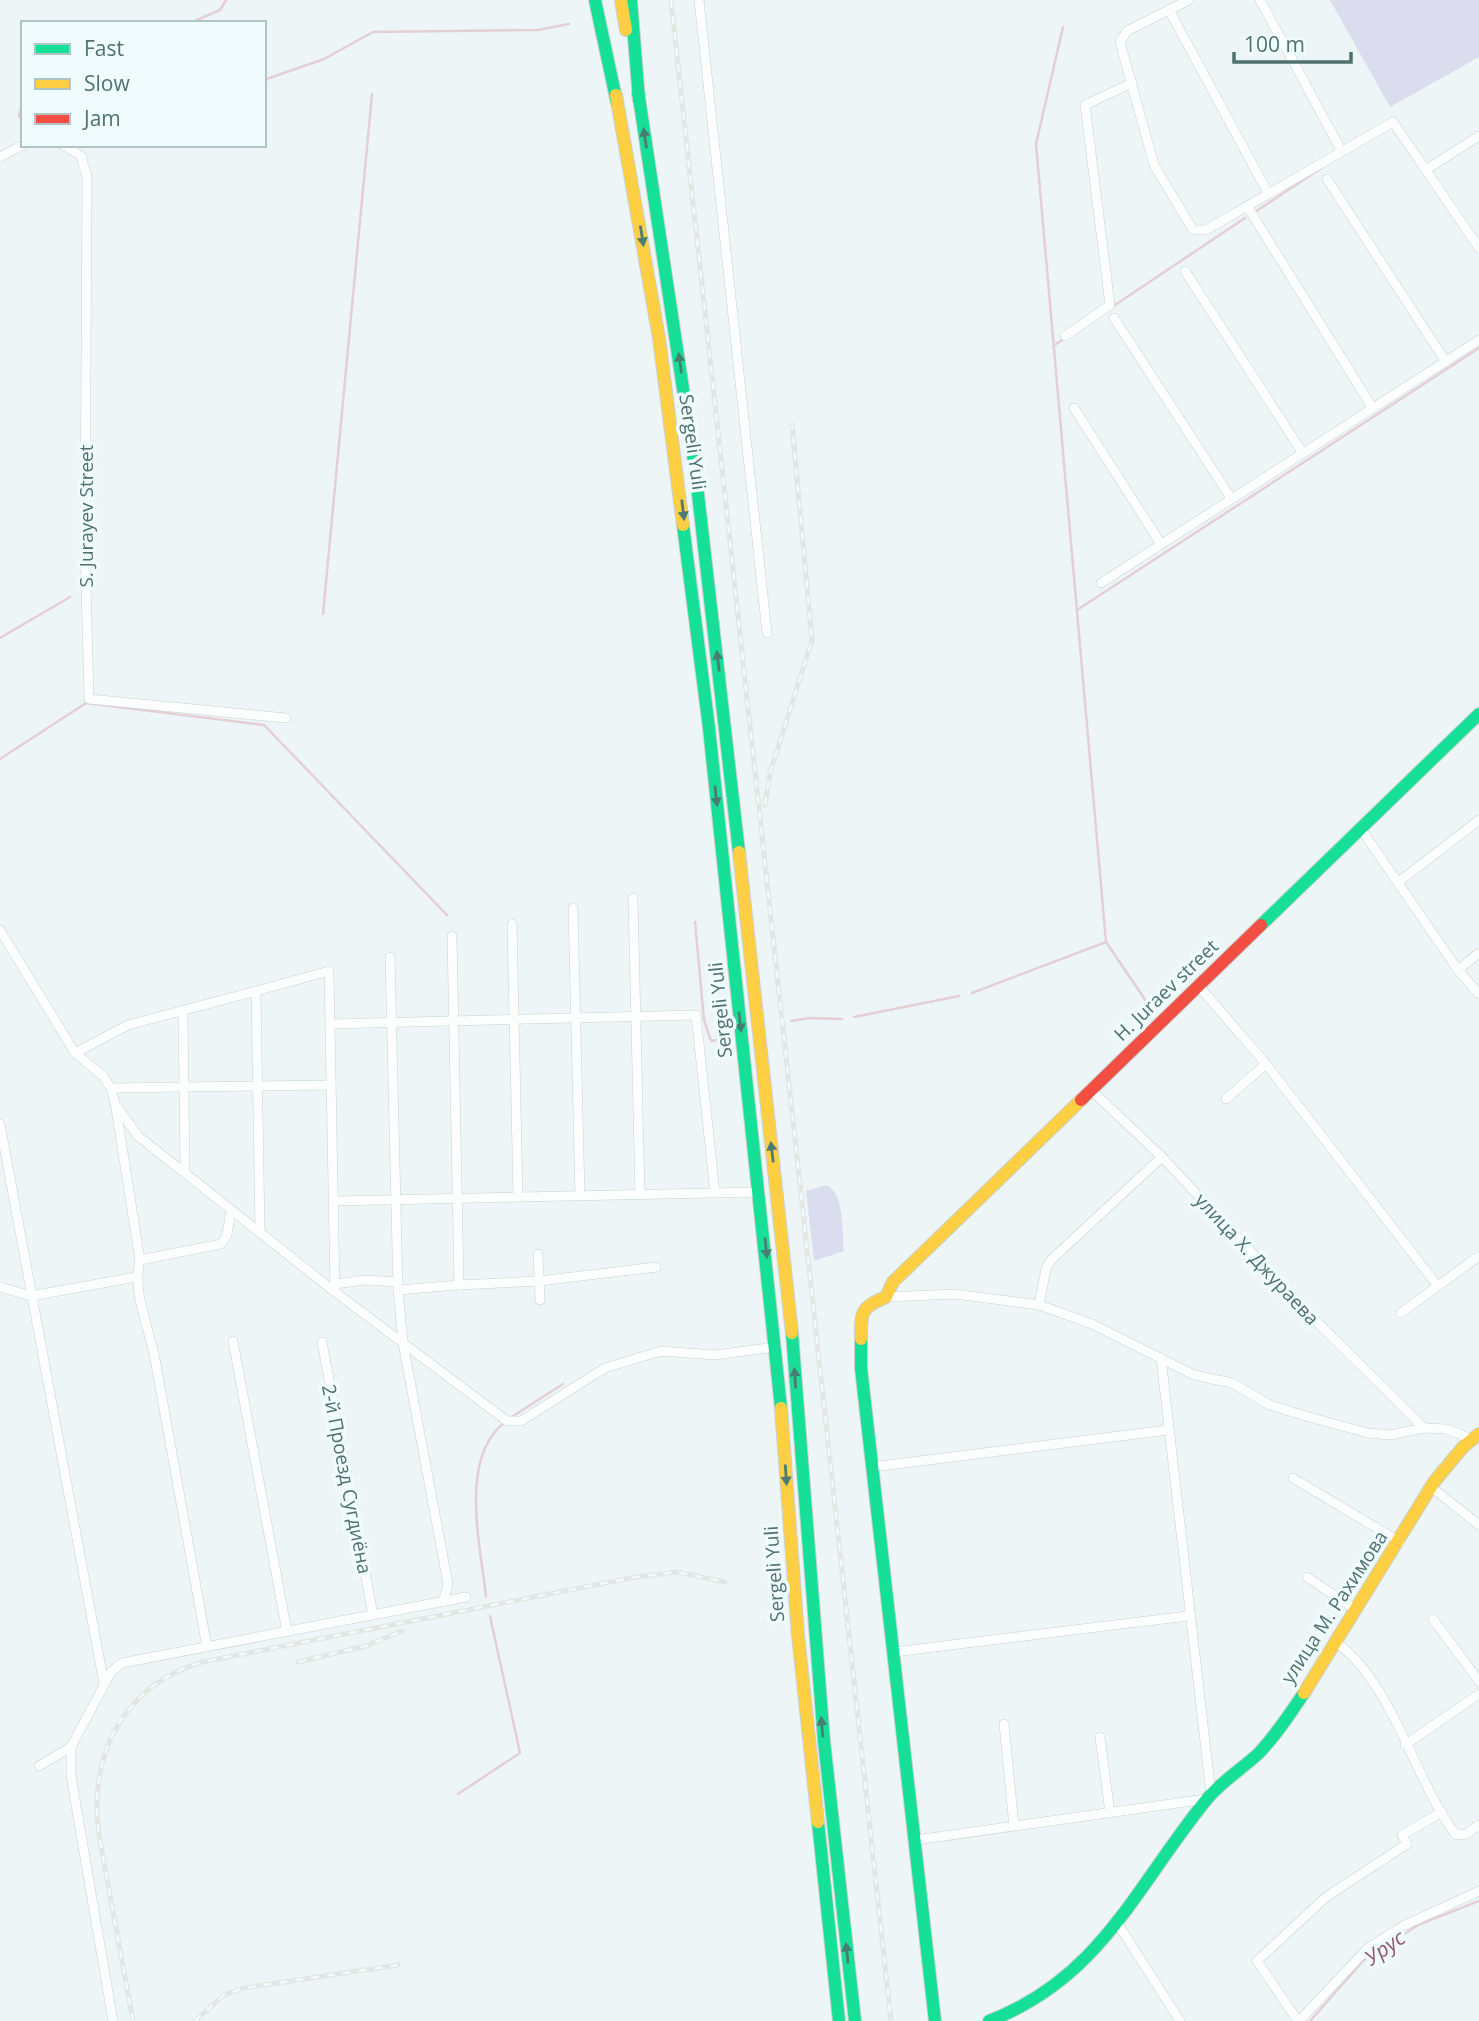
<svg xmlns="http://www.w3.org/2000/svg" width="1479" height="2021" font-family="'Open Sans',sans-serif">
<rect width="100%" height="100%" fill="#edf5f6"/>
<g fill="#dbddee">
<polygon points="1330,0 1479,0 1479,57 1390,107"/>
<path d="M827,1185C845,1195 842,1233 844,1251L814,1261L806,1191Z"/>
</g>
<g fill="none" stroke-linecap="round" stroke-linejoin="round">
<g stroke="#e5cfd7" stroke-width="2.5">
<polyline points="190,23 220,10 226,0"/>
<polyline points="1063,27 1036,144 1106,942 1152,1010"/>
<polyline points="264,80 324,59 373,32 538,30 569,24"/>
<polyline points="19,117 23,98"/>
<polyline points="1255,212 1323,167"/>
<polyline points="1112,307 1245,218"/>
<polyline points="1053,346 1065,338"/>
<polyline points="1077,610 1479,348"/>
<polyline points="323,614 372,94"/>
<polyline points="0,638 70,597"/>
<polyline points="0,759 86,703 264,725 447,915"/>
<polyline points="695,922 704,1020 711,1041 717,1040 719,1048 723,1047"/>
<polyline points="972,993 1106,942"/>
<polyline points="854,1017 959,996"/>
<polyline points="791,1021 810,1018 842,1019"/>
<polyline points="510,1418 563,1384"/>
<path d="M486,1597C481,1547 458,1458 505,1422"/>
<polyline points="458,1794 520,1753 490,1616"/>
<polyline points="1310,2021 1364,1960 1418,1925 1479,1901"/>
</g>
<g stroke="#c9d2d3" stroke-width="10">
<g id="street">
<polyline points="699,0 767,633"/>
<polyline points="1189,0 1127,31 1120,42 1154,165 1193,230 1206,230 1393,122 1479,248"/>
<polyline points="1260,0 1341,150"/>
<polyline points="1169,10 1268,193"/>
<polyline points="63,145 81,156 87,177 85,547 89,699 286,718"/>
<polyline points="0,157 23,145"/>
<polyline points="1427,169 1479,136"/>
<polyline points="1327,179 1446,362"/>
<polyline points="1247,206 1372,407"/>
<polyline points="1185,271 1302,452"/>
<polyline points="1114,318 1231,498"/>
<polyline points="1065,336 1110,305 1085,105 1132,83"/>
<polyline points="1074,408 1161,544"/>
<polyline points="1101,583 1479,340"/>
<polyline points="1361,829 1458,970 1479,994"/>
<polyline points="1400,881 1479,820"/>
<polyline points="633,898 640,1195"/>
<polyline points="573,908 580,1196"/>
<polyline points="512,924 518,1197"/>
<polyline points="0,930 75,1053 103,1076 111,1088 115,1104 138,1136 335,1292 507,1421 521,1421 605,1368 661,1351 715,1355 776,1347"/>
<polyline points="452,936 459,1285 539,1281 656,1267"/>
<polyline points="390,957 398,1290 403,1343 448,1584 443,1602"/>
<polyline points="1458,970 1479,953"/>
<polyline points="1198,985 1266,1064 1437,1285"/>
<polyline points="256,991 329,971 335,1292"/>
<polyline points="183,1012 185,1172"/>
<polyline points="330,1024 696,1015 715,1193"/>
<polyline points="75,1053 128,1025 256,991 260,1233"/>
<polyline points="111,1088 331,1085"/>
<polyline points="1090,1089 1162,1157 1310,1315 1424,1428"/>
<polyline points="1226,1099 1266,1064"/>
<path d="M116,1109L140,1260C132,1294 149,1326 155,1359C172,1455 190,1551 207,1647"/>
<polyline points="0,1124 104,1684"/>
<polyline points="334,1201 760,1192"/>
<polyline points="538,1254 540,1300"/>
<polyline points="140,1260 221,1244 227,1235 231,1210"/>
<polyline points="335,1284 365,1280 398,1282"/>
<polyline points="0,1287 31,1296 136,1277"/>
<polyline points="398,1290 459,1285"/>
<polyline points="886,1297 955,1294 1039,1305 1092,1324 1194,1375 1232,1383 1270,1405 1309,1417 1368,1433 1390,1435 1424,1428 1447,1429 1471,1439"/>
<polyline points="1039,1305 1046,1269 1051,1260 1162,1157"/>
<polyline points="1401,1313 1479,1256"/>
<polyline points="233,1341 287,1632"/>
<polyline points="322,1342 373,1615"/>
<polyline points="1161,1358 1211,1794"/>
<polyline points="872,1467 1168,1430"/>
<polyline points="1293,1478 1400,1542"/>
<polyline points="1431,1487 1479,1525"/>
<polyline points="1307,1577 1356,1610"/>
<polyline points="1433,1619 1479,1681"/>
<path d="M1335,1642C1392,1680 1414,1780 1456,1835L1466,1834L1479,1825"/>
<polyline points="894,1652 1188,1616"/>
<polyline points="1004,1724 1014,1826"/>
<polyline points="1100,1737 1110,1813"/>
<polyline points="1405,1745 1479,1694"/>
<polyline points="71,1747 71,1776 113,2021"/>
<polyline points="39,1766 71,1747 111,1672 122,1663 466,1597"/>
<polyline points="916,1840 1206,1799"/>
<polyline points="1116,1921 1180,2021"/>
<polyline points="1298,2021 1257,1961 1326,1897 1407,1844 1402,1835 1442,1812"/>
<polyline points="1299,2021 1368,1948 1403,1926 1479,1891"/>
</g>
</g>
<g stroke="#c7d2d2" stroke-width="14">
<g id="fast">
<polyline points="595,0 617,103"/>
<polyline points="631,0 639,100"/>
<polyline points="638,91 695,468 739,852"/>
<polyline points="683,525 709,728 781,1408"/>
<polyline points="1261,925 1479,714"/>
<polyline points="792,1333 824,1741 855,2021"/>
<polyline points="861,1339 861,1368 935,2021"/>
<polyline points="818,1822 839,2021"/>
<path d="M989,2021C1101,1978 1136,1886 1207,1799C1222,1781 1242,1769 1259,1753C1276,1735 1290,1714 1304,1693"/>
</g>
</g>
<g stroke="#c7d2d2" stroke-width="14">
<g id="slow">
<polyline points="621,0 626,30"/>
<polyline points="616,95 659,338 683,525"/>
<polyline points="739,852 792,1333"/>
<path d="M861,1339C861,1312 860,1308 886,1297L893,1282L1081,1100"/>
<polyline points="781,1408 798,1635 818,1822"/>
<polyline points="1304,1693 1434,1482 1463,1447 1479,1434"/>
</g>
</g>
<g stroke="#c7d2d2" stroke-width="14">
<polyline id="jam" points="1081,1100 1261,925"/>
</g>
<use href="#street" stroke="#fcfefe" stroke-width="9"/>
<use href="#fast" stroke="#16e098" stroke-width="12"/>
<use href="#slow" stroke="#ffcf43" stroke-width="12"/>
<use href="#jam" stroke="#f24e42" stroke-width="12"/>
<g stroke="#e4e6e3" stroke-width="5">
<g id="rail">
<polyline points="671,0 891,2021"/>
<polyline points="765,805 770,773 812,640 792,425"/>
<polyline points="298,1662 366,1646 402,1631"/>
<path d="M133,2021L99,1835C88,1756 122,1686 202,1662L636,1577L677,1572L725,1582"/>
<polyline points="195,2021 224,1995 244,1988 398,1965"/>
</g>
</g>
<use href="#rail" stroke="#effbfd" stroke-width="2.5" stroke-dasharray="8" stroke-linecap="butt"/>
</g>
<defs><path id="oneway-solid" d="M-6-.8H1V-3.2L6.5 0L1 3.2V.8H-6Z" transform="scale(1.75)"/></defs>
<g fill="#497d73">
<use href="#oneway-solid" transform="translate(645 138) rotate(-99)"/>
<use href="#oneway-solid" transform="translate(642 236) rotate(81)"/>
<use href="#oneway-solid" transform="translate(680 363) rotate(-98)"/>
<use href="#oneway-solid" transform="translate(683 510) rotate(83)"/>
<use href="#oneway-solid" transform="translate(718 661) rotate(-97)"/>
<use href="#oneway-solid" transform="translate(716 796) rotate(84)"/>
<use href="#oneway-solid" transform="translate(740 1022) rotate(84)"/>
<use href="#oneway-solid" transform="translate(772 1152) rotate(-97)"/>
<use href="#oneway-solid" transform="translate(766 1248) rotate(84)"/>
<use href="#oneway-solid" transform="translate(795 1378) rotate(-94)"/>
<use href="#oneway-solid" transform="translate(786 1475) rotate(86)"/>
<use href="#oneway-solid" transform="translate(822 1727) rotate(-95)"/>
<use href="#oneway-solid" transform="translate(847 1953) rotate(-96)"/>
</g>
<g text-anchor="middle" stroke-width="7" stroke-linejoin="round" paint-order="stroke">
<g font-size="19" fill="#4f726f" stroke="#effbfd">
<text transform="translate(693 442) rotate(82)" y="7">Sergeli Yuli</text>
<text transform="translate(86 516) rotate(-90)" y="7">S. Jurayev Street</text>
<text transform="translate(1166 990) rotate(-44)" y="7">H. Juraev street</text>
<text transform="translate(720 1010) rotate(-96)" y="7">Sergeli Yuli</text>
<text transform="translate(1257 1259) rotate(47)" y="7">улица Х. Джураева</text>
<text transform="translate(347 1479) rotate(79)" y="7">2-й Проезд Сугдиёна</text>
<text transform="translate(774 1574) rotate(-94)" y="7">Sergeli Yuli</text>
<text transform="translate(1334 1607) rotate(-57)" y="7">улица М. Рахимова</text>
</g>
<g font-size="21" font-style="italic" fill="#975569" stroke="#effbfd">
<text transform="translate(1385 1948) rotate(-35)" y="7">Урус</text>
</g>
</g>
<rect x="21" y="21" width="245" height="126" fill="#effbfd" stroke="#afc4c4" stroke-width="2"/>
<rect x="35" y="44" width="35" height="10" fill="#16e098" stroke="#afc4c4" stroke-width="2"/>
<text x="84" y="56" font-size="21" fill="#4f726f">Fast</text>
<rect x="35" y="79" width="35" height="10" fill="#ffcf43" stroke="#afc4c4" stroke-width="2"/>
<text x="84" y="91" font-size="21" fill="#4f726f">Slow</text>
<rect x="35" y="114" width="35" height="10" fill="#f24e42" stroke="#afc4c4" stroke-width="2"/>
<text x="84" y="126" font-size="21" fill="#4f726f">Jam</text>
<path d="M1234 52v10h117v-10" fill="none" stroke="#4f726f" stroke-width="3.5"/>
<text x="1244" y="52" font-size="21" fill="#4f726f" stroke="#effbfd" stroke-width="5" paint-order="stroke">100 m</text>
</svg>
